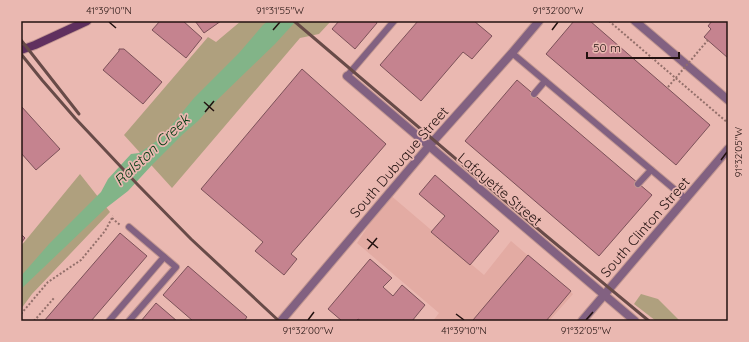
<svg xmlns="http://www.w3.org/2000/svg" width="749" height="342" font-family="Quicksand,sans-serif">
<rect width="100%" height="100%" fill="#eab8b1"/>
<polygon fill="#e3aba3" points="389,194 484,275 511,241 573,294 549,321 433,321 439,313 357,243"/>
<g fill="#afa07e">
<polygon points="241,21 331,21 319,34 300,38 172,188 124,135 208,37 216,42"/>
<polygon points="80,174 110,212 32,294 21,309 21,246"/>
<polygon points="641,294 658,299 680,321 656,321 634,304"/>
</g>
<polygon fill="#82b488" points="268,21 296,21 275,44 216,101 198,121 183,134 152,165 128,191 106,208 21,289 21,276 49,244 101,192 108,179 131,154 139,153 151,145 162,137 194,98 239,53 263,25"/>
<g fill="#c5838f" stroke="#7c5159">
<polygon points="160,21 183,21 202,38 186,58 152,30"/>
<polygon points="195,21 221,21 204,33"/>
<polygon points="339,21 376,21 377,23 355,49 332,29"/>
<polygon points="418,21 474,21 492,36 472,59 463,52 421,101 380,65"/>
<polygon points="574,21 590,21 710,125 676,165 546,54"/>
<polygon points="712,21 728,21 728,58 704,37 711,29 708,26"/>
<polygon points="119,49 124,49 162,82 143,104 103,70 119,51"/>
<polygon points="302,69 386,144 291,254 297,259 284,275 255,251 263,242 201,189"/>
<polygon points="517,80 652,195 599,256 465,141"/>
<polygon points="21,106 60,149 36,170 21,153"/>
<polygon points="435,175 499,231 470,265 431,232 445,216 419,194"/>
<polygon points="120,233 147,256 91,321 44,321"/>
<polygon points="21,234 25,238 21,243"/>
<polygon points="528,255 571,291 546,321 475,321 473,320"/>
<polygon points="370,259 392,278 383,287 393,296 402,285 425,305 412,321 361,321 358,319 356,321 342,321 328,309"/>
<polygon points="188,266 247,317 244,321 193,321 163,295"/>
<polygon points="156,303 177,321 141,321"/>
</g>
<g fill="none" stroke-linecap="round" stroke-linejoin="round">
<g stroke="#c29791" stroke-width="8">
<g id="service">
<polyline points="512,53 686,199"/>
<polyline points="347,76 394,21"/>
<polyline points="534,94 545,81"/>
<polyline points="638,184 651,170"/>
<polyline points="129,227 176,267 129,321"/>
<polyline points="109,321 164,257"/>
</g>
</g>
<g stroke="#c29791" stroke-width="10">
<g id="tertiary">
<polyline points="635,21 728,100"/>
<polyline points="347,76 635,321"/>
<polyline points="281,321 429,146 512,53 539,21"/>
<polyline points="582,321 728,149"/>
</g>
</g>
<g stroke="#c29791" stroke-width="10">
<polyline id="secondary" points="21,50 35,45 87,21"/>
</g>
<g stroke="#936f6a" stroke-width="2" stroke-dasharray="2 2" stroke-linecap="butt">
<polyline points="609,21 728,123"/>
<polyline points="112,218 120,225"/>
<polyline points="21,314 48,282 81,260 105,231 113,216"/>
<polyline points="34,321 54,298"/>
</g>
<use href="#service" stroke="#826181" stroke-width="6"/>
<use href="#tertiary" stroke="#826181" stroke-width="8"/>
<use href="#secondary" stroke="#60305f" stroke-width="8"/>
<g stroke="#684b48" stroke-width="3">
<polyline points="294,21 544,234 649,321"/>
<polyline points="21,40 79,114"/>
<polyline points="21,54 42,80 75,118 138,185 191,239 279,321"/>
</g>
<polyline stroke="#936f6a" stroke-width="2" stroke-dasharray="2 2" stroke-linecap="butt" points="668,87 708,40"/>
</g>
<path fill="none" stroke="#231210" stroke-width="1.5" d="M109,22L116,28M273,30L280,22M552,30L558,22M204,102L214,111M205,112L214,101M721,160L727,152M367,239L378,248M368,249L377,238M456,314L464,320M308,320L314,312M586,320L593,312"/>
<g text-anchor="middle" stroke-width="3.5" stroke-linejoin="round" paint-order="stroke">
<g font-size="14" fill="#231210" stroke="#eab8b1">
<text transform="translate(399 162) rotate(-49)" y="5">South Dubuque Street</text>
<text transform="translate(500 189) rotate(40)" y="5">Lafayette Street</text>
<text transform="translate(645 227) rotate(-49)" y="5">South Clinton Street</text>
</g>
<g font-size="15" font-style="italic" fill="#003a10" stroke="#eab8b1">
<text transform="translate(152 150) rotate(-43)" y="5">Ralston Creek</text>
</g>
</g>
<rect width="749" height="342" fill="none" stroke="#eab8b1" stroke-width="44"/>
<path d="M587 52v6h92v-6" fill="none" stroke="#231210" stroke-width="2"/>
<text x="593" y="52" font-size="12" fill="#231210" stroke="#eab8b1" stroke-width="3" paint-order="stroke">50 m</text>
<rect x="22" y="22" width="705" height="298" fill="none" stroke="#231210" stroke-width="1.5"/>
<g font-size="10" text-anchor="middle" fill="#231210">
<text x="109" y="14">41°39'10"N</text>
<text x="280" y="14">91°31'55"W</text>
<text x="558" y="14">91°32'00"W</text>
<text transform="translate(738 152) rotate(-90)" y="4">91°32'05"W</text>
<text x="308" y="334">91°32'00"W</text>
<text x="464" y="334">41°39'10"N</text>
<text x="586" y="334">91°32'05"W</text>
</g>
</svg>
